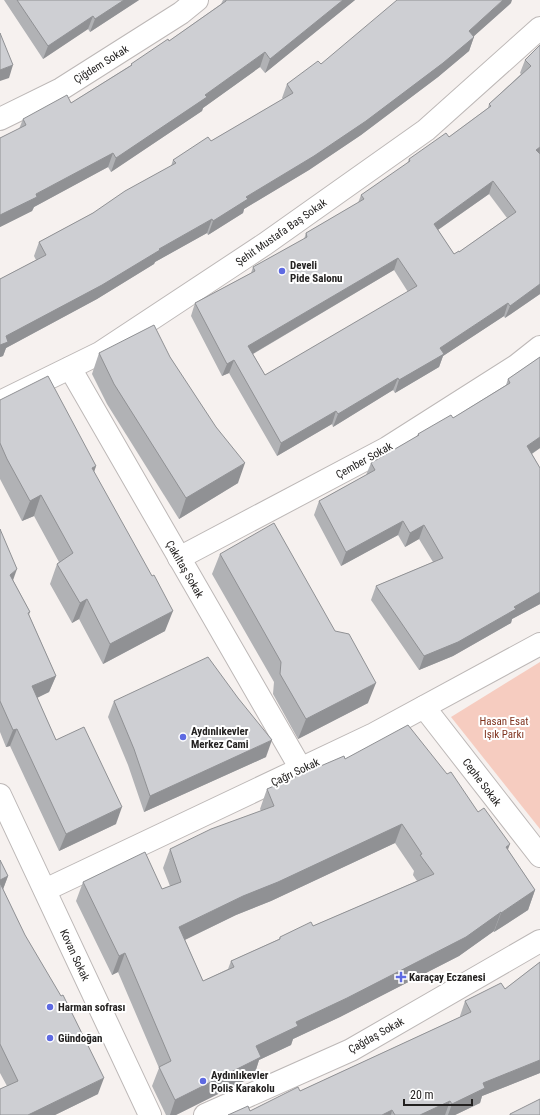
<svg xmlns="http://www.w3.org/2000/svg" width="540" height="1115" font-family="'Roboto Condensed',sans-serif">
<rect width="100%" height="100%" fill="#f6f1ef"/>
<polygon fill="#f6ccc0" points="540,662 540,829 451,717"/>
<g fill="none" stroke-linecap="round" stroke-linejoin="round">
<g stroke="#bdb8b7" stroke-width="24">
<g id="minor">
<polyline points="0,119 61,89 181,13 197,0"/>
<polyline points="70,368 301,769"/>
<polyline points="0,402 100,353 265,244 426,130 540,28"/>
<polyline points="179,558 387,448 516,366 540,347"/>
<polyline points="424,707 540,856"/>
<polyline points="0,795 150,1115"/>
<polyline points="45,890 374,734 540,644"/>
<polyline points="205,1115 351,1050 540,941"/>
</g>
</g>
<use href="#minor" stroke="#fff" stroke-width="22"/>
</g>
<g fill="#b1b2b5" fill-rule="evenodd">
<polygon points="4,0 139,0 90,32 88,29 43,59"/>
<polygon points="223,0 355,0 265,73 260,67 203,108 202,111 111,172 108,167 34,207 32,211 0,227 0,138 19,129 23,119 71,103 131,65 131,64 169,41 221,4"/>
<polygon points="511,3 474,36 469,51 438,77 361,135 309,170 244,209 243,213 208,235 207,233 155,262 154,264 97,299 6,348 3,356 0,357 0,279 36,260 34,256 39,242 93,213 171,166 173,160 211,141 283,99 282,98 287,84 321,64"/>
<path d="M540,45V294L505,318L504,316L443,356L439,367L395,393L393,390L333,427L332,424L277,456L229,373L222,376L191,316L195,303L251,273L253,267L304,239L306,233L358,203L361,195L407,164L409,159L449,137L488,108L489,104L521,74L520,73L525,60ZM489,194L507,218L459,252L454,254L438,230ZM394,270L408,292L265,375L253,354Z"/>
<polygon points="99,353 170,357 238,483 179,519 107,404 92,374"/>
<polygon points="540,357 540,448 532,454 540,468 540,604 512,619 511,623 453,656 419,670 371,600 376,586 433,562 419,539 405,547 398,535 341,566 314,515 319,501 366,475 371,463 416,437 418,434 453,418 506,385 508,379"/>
<polygon points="0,400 96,466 94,472 165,631 103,664 79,619 72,623 50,584 57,564 59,562 34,516 22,521 0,479"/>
<polygon points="0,529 13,580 30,612 29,615 56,676 49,692 37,698 56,740 116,824 59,851 10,746 6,747 0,732"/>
<polygon points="220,554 368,703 298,739 273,694 274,682 212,574"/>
<polygon points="114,701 266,757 144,812 128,765 108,717"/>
<path d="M345,759L447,774L508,850L535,890L528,910L494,932V931L459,956L340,1017L293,1039L291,1045L259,1060L254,1076L176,1115H166L152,1086L159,1068L118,972L112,975L76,901L83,882L162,889L170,886L163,868L170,849L261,811L260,809L267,789ZM395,843L414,871L413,875L417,881L313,926L280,937L279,939L231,961L228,969L203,981L185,940L236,915L271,901Z"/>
<polygon points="0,860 8,876 3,889 98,1094 55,1115 0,1115 7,1086 0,1073"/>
<polygon points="540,962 540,1073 482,1096 480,1103 455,1115 228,1115 250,1111 300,1091 460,1017 460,1016 465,1001 505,989"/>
</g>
<g fill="#909194">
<polygon points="124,0 139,0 90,32 95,19"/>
<polygon points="343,0 355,0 265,73 270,59"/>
<polygon points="503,0 512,0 511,3 464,45 469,31"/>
<polygon points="93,16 88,29 43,59 48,46"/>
<polygon points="474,37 469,51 438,77 361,135 309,170 244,209 243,213 208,235 213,221 246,197"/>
<polygon points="265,52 260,67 203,108 202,111 111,172 116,158"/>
<polygon points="13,65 9,78 0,81 0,70"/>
<polygon points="540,147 540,155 536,150"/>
<polygon points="113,153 108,167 34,207 32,211 0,227 0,215 36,194"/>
<polygon points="493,181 489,194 429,236 434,224"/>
<polygon points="212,219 207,233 155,262 154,264 97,299 6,348 3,356 0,357 0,345 6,336"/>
<polygon points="398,258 394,270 244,359 248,346"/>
<polygon points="540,284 540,294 505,318 510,306"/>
<polygon points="508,303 504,316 443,356 439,367 395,393 399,380 440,348"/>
<polygon points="234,360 229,373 222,376 227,364"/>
<polygon points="398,378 393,390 333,427 338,414"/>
<polygon points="336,411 332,424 277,456 281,443"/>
<polygon points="540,437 540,448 522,460 527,446"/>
<polygon points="245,463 238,483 179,519 186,498"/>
<polygon points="96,466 89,486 92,468"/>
<polygon points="41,495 34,516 22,521 30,501"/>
<polygon points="403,521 398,535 341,566 346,552"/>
<polygon points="424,525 419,539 405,547 410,533"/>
<polygon points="17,569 11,586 10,575"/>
<polygon points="540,592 540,604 512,619 511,623 453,656 419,670 424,656"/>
<polygon points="87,599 79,619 72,623 80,603"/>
<polygon points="173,611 165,631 103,664 110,644"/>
<polygon points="56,676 49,692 26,703 32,686"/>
<polygon points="376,683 368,703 298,739 306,719"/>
<polygon points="17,729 10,746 6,747 13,730"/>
<polygon points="272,740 266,757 144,812 150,796"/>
<polygon points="122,807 116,824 59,851 66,834"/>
<polygon points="402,824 395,843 271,901 236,915 172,946 179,927 243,896"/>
<polygon points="510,844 503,863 506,847"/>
<polygon points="8,876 2,892 0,893 0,880"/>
<polygon points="535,890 528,910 494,932 501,913"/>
<polygon points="501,912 494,931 459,956 340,1017 293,1039 291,1045 259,1060 254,1076 176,1115 170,1115 175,1100 256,1046 296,1022"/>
<polygon points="125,953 118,972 112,975 119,956"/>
<polygon points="540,1060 540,1073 482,1096 480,1103 455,1115 448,1115 452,1104 483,1083"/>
<polygon points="104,1078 98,1094 55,1115 28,1115"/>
<polygon points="450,1101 445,1115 420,1115"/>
<polygon points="392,1110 391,1115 382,1115"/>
</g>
<g fill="#cecfd3" stroke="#909194" fill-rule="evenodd">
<polygon points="17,0 124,0 95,19 93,16 48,46"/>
<polygon points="226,0 343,0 270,59 265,52 205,95 207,97 116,158 113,153 36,194 37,197 0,215 0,138 26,125 23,119 67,95 71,103 132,65 131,64 168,39 169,41 226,1"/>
<polygon points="397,0 503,0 469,31 474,37 443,63 366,121 314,156 246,197 248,199 213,221 212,219 159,249 160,250 102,285 6,336 8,342 0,345 0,279 46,255 39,242 93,213 125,191 176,163 173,160 208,137 211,141 293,93 287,84 318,61 321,64"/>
<polygon points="0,33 13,65 0,70"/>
<path d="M540,45V147L536,150L540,154V284L510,306L508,303L440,348L444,354L399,380L398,378L338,414L336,411L281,443L234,360L227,364L195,303L255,271L253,267L307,237L306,233L364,199L361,195L410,161L409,159L446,133L449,137L491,106L489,104L531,66L525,60ZM493,181L516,212L459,252V251L454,254L434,224ZM398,258L417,286L265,375L248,346Z"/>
<polygon points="154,325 170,357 216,427 245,463 186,498 114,384 99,353"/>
<polygon points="540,357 540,437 527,446 540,468 540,592 514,607 516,609 458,642 424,656 376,586 443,558 424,525 410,533 403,521 346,552 319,501 375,470 371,463 419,435 418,434 451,415 453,418 510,383 508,379"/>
<polygon points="48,376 96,466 92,468 152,576 154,575 173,611 110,644 87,599 80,603 57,564 73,553 41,495 30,501 7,459 0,443 0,400"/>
<polygon points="274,523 335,631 349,634 376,683 306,719 280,674 281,662 220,554"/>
<polygon points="0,529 17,569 10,575 30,612 28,613 56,676 32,686 56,740 84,727 122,807 66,834 17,729 13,730 0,701"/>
<polygon points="208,657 238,698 272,740 150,796 134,749 114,701"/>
<path d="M408,725L447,774L451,772L478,812L484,808L510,844L506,847L535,890L501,913V912L466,937L347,998L296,1022L298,1026L256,1046L261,1057L175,1100L159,1067L171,1061L125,953L119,956L83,882L145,852L162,889L181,882L170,849L211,829L274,806L267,789L344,756L345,759ZM402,824L422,854L420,855L434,874L313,926L311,922L280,937V939L231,961L234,967L203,981L179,927L243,896L278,882Z"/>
<polygon points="0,860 8,876 0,880"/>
<polygon points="0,883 25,935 61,996 63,995 104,1078 28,1115 0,1115 0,1089 18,1081 0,1044"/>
<polygon points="540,962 540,1060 483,1083 485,1088 452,1104 450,1101 420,1115 395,1115 392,1110 382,1115 228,1115 248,1106 250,1111 298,1087 300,1091 471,1012 465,1001 501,983 505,989"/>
<polygon points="540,1099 540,1115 510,1115 510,1114"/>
</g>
<g fill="#5e6ae2" stroke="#fff" stroke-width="1.5">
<circle cx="282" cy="271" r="4"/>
<circle cx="183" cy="737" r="4"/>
<path d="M399 971h4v4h4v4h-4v4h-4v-4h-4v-4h4z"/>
<circle cx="50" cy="1007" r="4"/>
<circle cx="50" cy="1038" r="4"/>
<circle cx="203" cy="1081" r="4"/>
</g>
<g text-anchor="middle" stroke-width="4" stroke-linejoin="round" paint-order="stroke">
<g font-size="11" fill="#232120" stroke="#fff">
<text transform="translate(101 64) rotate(-32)" y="4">Çiğdem Sokak</text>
<text transform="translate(281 232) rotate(-35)" y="4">Şehit Mustafa Baş Sokak</text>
<text transform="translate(364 460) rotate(-29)" y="4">Çember Sokak</text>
<text transform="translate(185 569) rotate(60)" y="4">Çakıltaş Sokak</text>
<text transform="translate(295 772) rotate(-25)" y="4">Çağrı Sokak</text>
<text transform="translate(482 782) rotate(53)" y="4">Cephe Sokak</text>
<text transform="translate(75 955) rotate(65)" y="4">Kovan Sokak</text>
<text transform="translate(376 1035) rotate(-29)" y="4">Çağdaş Sokak</text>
</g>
<g font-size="11" font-weight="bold" fill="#232120" stroke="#fff" text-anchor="start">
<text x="290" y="269">Develi<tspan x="290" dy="13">Pide Salonu</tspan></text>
<text x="191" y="735">Aydınlıkevler<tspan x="191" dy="13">Merkez Cami</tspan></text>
<text x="409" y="981">Karaçay Eczanesi</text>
<text x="58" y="1011">Harman sofrası</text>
<text x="58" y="1042">Gündoğan</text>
<text x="211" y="1079">Aydınlıkevler<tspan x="211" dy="13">Polis Karakolu</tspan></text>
</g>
<g font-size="11" fill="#813521" stroke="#fff">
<text x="504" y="725">Hasan Esat<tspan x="504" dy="13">Işık Parkı</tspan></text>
</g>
</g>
<path d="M404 1099v6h68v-6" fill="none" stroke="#232120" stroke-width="2"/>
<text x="410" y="1099" font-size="12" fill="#232120" stroke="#ffffff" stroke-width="3" paint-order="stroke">20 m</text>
</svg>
